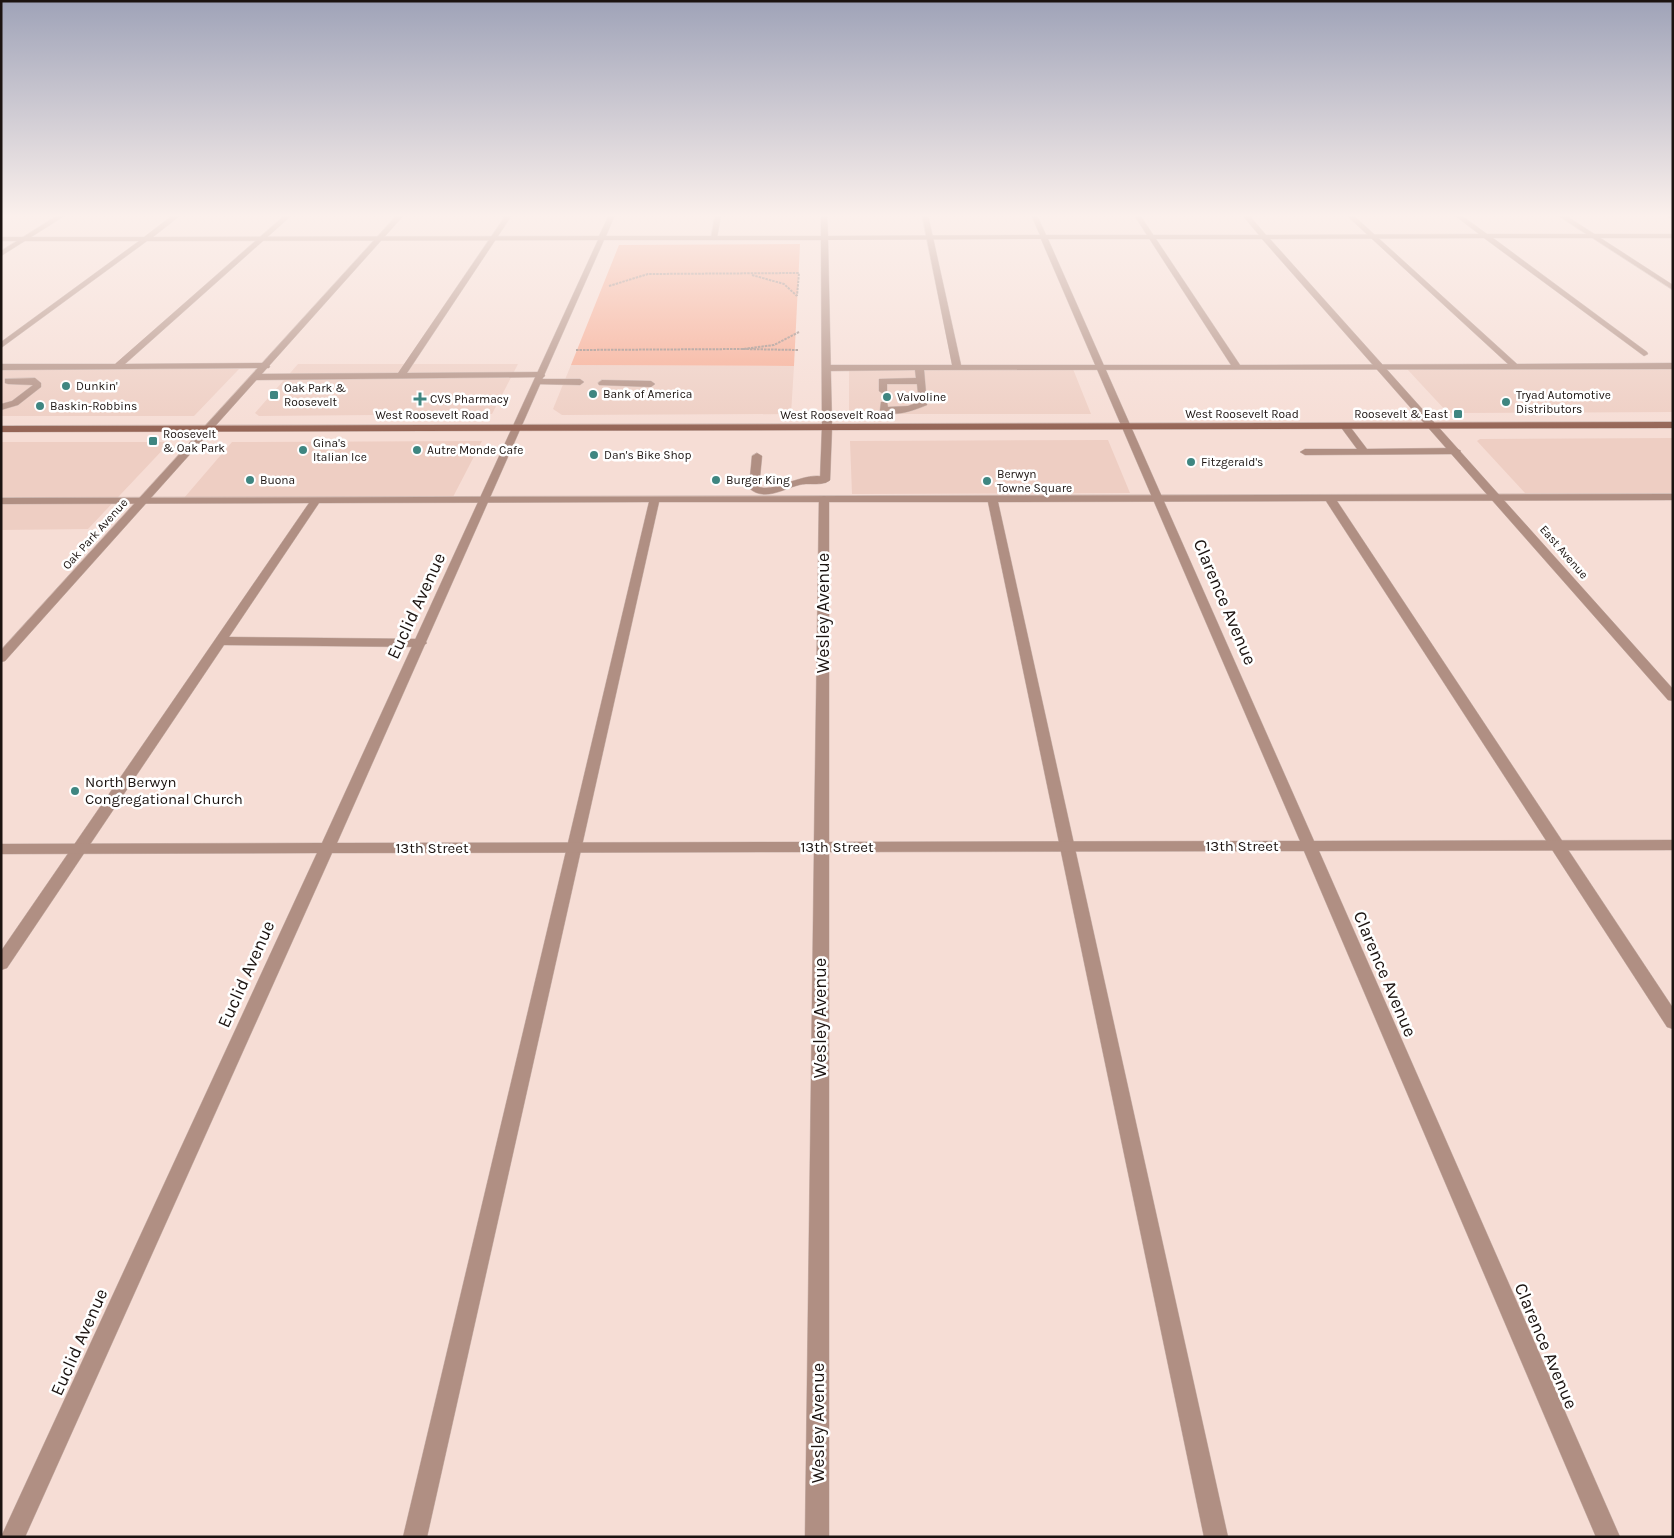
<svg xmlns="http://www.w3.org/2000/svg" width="1674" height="1538" font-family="Karla,sans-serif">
<rect width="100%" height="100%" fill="#f6ddd5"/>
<g fill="#eecec3">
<path d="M 298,364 L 518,364 L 492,414 L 259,416 L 255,413 Z"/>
<path d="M 571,365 L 794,366 L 791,414 L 562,415 L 553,409 Z"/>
<path d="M 1673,368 L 1673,412 L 1448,413 L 1407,369 Z"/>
<path d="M 1,369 L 239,369 L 194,416 L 1,416 Z"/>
<path d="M 1073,369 L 1091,414 L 849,414 L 849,370 Z"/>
<path d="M 1673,438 L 1673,493 L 1525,493 L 1477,441 L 1480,439 Z"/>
<path d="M 1108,440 L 1130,493 L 852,494 L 850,441 Z"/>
<path d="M 482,441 L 453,497 L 184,498 L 232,442 Z"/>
<path d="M 1,442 L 170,442 L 88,529 L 1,530 Z"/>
</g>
<path fill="#f6aa91" d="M 800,244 L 794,366 L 571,365 L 619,245 Z"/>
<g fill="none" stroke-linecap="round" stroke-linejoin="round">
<g stroke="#cfb9b2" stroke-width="1">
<g id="service">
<path d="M 58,215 L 66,215 L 1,256 L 1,251 Z"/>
<path d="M 285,215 L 292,215 L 125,364 L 266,363 L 270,366 L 269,368 L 1,370 L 1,364 L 115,364 Z"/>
<path d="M 506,215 L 512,215 L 407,373 L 541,372 L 545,375 L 544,377 L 256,380 L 252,377 L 256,374 L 398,373 Z"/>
<path d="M 715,215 L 721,215 L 717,238 L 714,240 L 711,238 Z"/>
<path d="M 922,215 L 928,215 L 961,365 L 1231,365 L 1134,215 L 1140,215 L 1240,365 L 1508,364 L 1346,215 L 1353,215 L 1517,364 L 1673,363 L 1673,369 L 924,370 L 927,405 C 915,410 891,419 880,410 L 881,402 L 887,402 L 888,407 L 908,406 L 919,402 L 917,384 L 887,384 L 887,391 L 883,394 L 879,391 L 879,379 L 916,378 L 915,370 L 826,371 L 822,368 L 826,365 L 952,365 Z"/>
<path d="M 1557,215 L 1565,215 L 1673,285 L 1673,290 Z"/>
<path d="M 35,378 L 41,383 L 41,387 L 18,405 L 1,410 L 1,404 L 12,401 L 33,385 L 8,384 L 5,383 L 5,379 Z"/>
<path d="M 538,379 L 580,379 L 584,382 L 580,385 L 535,384 L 534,382 Z"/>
<path d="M 602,380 L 651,381 L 655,384 L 651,387 L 599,385 L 598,383 Z"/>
<path d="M 1345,423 L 1348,424 L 1367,449 L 1456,448 L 1461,451 L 1456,454 L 1305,455 L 1300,452 L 1305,449 L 1357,449 L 1340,426 Z"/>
<path d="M 757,453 L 762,456 L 759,487 C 776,493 813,466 830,480 C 822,487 808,482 799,485 C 783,489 764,502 749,488 L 752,456 Z"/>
<path d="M 1673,494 L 1673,500 L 1337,501 L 1673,1008 L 1673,1029 L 1667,1027 L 1326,501 L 998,502 L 1228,1537 L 1204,1537 L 988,502 L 659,502 L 427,1537 L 403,1537 L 649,502 L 319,503 L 229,637 L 421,639 L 427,643 L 421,647 L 224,645 L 7,968 L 1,970 L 1,951 L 309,503 L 1,504 L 1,498 Z"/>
</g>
</g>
<g stroke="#cfb9b2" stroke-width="1">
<g id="minor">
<path d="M 173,215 L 181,215 L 153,237 L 599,236 L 609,215 L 615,215 L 606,236 L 821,236 L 821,215 L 827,215 L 828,236 L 1040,235 L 1031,215 L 1037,215 L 1046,235 L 1259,235 L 1242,215 L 1249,215 L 1266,235 L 1479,234 L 1454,215 L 1461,215 L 1487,234 L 1673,234 L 1673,238 L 1493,238 L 1647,352 L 1648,354 L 1644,356 L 1484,238 L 1270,239 L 1673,689 L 1673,701 L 1668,700 L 1262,239 L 1048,239 L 1314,841 L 1673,840 L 1673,850 L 1319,851 L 1620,1537 L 1596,1537 L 1304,851 L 829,852 L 829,1537 L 805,1537 L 814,852 L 332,853 L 25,1537 L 1,1537 L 317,853 L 1,854 L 1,844 L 322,843 L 598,240 L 147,241 L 1,348 L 1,342 L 139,241 L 1,241 L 1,237 L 144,237 ZM 1041,239 L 1300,841 L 829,842 L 829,499 L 824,496 L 819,499 L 814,842 L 337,843 L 604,240 L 821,240 L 822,427 L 820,480 L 825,483 L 830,480 L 832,427 L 828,240 Z"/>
<path d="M 1665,215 L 1673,215 L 1673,220 Z"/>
</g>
</g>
<g stroke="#cfb9b2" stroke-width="1">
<path id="tertiary" d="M 397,215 L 404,215 L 5,661 L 1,662 L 1,650 Z"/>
</g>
<g stroke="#cfb9b2" stroke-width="1">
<path id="secondary" d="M 1673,422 L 1673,428 L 1,432 L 1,426 Z"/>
</g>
<g stroke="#998781" stroke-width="2" stroke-dasharray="2.5 1" stroke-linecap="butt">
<path d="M 752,275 L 784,284 L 797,296"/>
<path d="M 609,286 L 648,274 L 799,273 L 797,296"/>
<path d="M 576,350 L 743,349"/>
<path d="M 798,350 L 743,349 L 774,345 L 799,332"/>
</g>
<use href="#service" fill="#b08f83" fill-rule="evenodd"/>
<use href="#minor" fill="#b08f83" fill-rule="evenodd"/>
<use href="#tertiary" fill="#b08f83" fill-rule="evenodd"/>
<use href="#secondary" fill="#956556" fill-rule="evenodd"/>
</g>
<linearGradient id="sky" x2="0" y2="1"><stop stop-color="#9fa3b8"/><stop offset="0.5" stop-color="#fbf0ec"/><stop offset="1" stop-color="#fbf0ec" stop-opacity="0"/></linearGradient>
<rect width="1674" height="431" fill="url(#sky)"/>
<g fill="#3f8681" stroke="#fff" stroke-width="2">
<circle cx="66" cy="386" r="5"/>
<circle cx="593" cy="394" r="5"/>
<rect x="269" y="390" width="10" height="10" rx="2.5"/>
<circle cx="887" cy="397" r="5"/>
<path d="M417.5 391.5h5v5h5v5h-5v5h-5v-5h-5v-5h5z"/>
<circle cx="1506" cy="402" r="5"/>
<circle cx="40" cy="406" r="5"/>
<rect x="1453" y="409" width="10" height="10" rx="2.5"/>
<rect x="148" y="436" width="10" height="10" rx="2.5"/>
<circle cx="303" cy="450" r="5"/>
<circle cx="417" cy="450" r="5"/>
<circle cx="594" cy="455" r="5"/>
<circle cx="1191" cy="462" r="5"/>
<circle cx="250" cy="480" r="5"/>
<circle cx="716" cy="480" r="5"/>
<circle cx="987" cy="481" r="5"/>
<circle cx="75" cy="791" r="5"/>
</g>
<g text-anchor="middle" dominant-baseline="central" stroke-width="5" stroke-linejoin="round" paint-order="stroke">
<g font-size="12" fill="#1b1310" stroke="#fff" text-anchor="start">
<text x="76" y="386">Dunkin'</text>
<text x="284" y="388">Oak Park &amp;<tspan x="284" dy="14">Roosevelt</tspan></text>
<text x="603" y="394">Bank of America</text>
<text x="1516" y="395">Tryad Automotive<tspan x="1516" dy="14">Distributors</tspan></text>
<text x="897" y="397">Valvoline</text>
<text x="430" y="399">CVS Pharmacy</text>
<text x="50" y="406">Baskin-Robbins</text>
<text x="1448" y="414" text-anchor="end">Roosevelt &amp; East</text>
<text x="163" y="434">Roosevelt<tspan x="163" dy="14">&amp; Oak Park</tspan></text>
<text x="313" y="443">Gina's<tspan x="313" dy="14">Italian Ice</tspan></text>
<text x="427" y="450">Autre Monde Cafe</text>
<text x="604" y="455">Dan's Bike Shop</text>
<text x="1201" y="462">Fitzgerald's</text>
<text x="997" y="474">Berwyn<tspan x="997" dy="14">Towne Square</tspan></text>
<text x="260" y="480">Buona</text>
<text x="726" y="480">Burger King</text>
</g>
<g font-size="12" fill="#1b1310" stroke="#fff">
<text x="1242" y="414">West Roosevelt Road</text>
<text x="432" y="415">West Roosevelt Road</text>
<text x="837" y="415">West Roosevelt Road</text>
<text transform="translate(95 534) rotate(-48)">Oak Park Avenue</text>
<text transform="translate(1564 552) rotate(49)">East Avenue</text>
</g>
<g font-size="15" fill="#1b1310" stroke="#fff" text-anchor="start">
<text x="85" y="782">North Berwyn<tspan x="85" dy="17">Congregational Church</tspan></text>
</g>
<g font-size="15" fill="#1b1310" stroke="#fff">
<text x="1242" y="846">13th Street</text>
<text x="837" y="847">13th Street</text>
<text x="432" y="848">13th Street</text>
</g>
<g font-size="18" fill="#1b1310" stroke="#fff">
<text transform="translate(1225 602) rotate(67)">Clarence Avenue</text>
<text transform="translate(416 606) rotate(-65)">Euclid Avenue</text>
<text transform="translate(823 613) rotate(-90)">Wesley Avenue</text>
<text transform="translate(246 974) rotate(-66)">Euclid Avenue</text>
<text transform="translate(1385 974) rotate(67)">Clarence Avenue</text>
<text transform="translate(820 1018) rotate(-90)">Wesley Avenue</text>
<text transform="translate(79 1342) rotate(-66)">Euclid Avenue</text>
<text transform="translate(1546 1346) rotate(67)">Clarence Avenue</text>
<text transform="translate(818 1423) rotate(-90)">Wesley Avenue</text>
</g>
</g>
<rect width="1674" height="1538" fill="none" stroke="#1b1310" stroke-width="5"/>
</svg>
